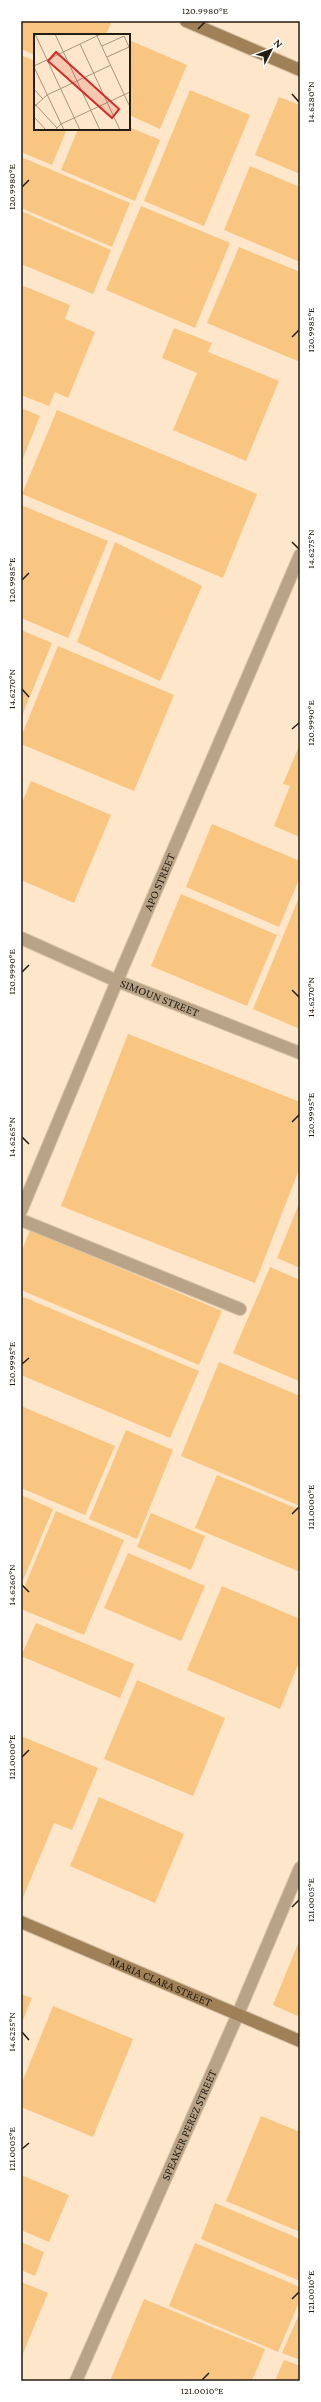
<svg xmlns="http://www.w3.org/2000/svg" width="321" height="2402" font-family="'Crimson Pro',serif">
<rect width="100%" height="100%" fill="#fde6c9"/>
<g fill="#f9c682">
<path d="M 21,21 L 107,21 L 111,23 L 106,35 L 35,35 L 35,55 L 21,49 Z"/>
<path d="M 129,40 L 187,65 L 160,129 L 129,115 Z"/>
<path d="M 21,55 L 35,61 L 35,129 L 67,129 L 52,165 L 21,152 Z"/>
<path d="M 190,90 L 250,115 L 204,226 L 144,201 Z"/>
<path d="M 279,97 L 300,105 L 300,174 L 255,155 Z"/>
<path d="M 129,127 L 160,140 L 135,201 L 61,170 L 78,129 L 129,129 Z"/>
<path d="M 21,157 L 130,203 L 112,247 L 21,208 Z"/>
<path d="M 250,166 L 300,187 L 300,262 L 224,230 Z"/>
<path d="M 141,206 L 230,243 L 195,328 L 106,290 Z"/>
<path d="M 21,211 L 111,250 L 93,294 L 21,264 Z"/>
<path d="M 239,247 L 300,272 L 300,362 L 207,323 Z"/>
<path d="M 21,285 L 70,305 L 65,319 L 95,332 L 68,398 L 55,392 L 49,406 L 21,395 Z"/>
<path d="M 174,328 L 212,343 L 208,352 L 279,381 L 246,461 L 173,430 L 197,373 L 162,358 Z"/>
<path d="M 21,408 L 40,416 L 21,463 Z"/>
<path d="M 57,410 L 257,494 L 223,578 L 22,494 Z"/>
<path d="M 21,505 L 108,541 L 68,638 L 21,618 Z"/>
<path d="M 115,542 L 202,586 L 160,681 L 77,642 Z"/>
<path d="M 21,630 L 52,643 L 21,718 Z"/>
<path d="M 58,646 L 174,695 L 134,791 L 21,744 L 21,737 Z"/>
<path d="M 300,744 L 300,837 L 274,826 L 290,786 L 283,784 Z"/>
<path d="M 31,781 L 111,815 L 74,903 L 21,880 L 21,805 Z"/>
<path d="M 212,824 L 300,861 L 300,877 L 279,927 L 186,887 Z"/>
<path d="M 181,894 L 277,935 L 247,1006 L 151,966 Z"/>
<path d="M 300,895 L 300,1029 L 253,1009 Z"/>
<path d="M 128,1034 L 300,1102 L 300,1167 L 255,1283 L 61,1206 Z"/>
<path d="M 300,1201 L 300,1268 L 277,1258 Z"/>
<path d="M 30,1230 L 222,1311 L 199,1365 L 21,1290 L 21,1253 Z"/>
<path d="M 270,1267 L 300,1280 L 299,1381 L 233,1353 Z"/>
<path d="M 21,1296 L 199,1371 L 170,1438 L 21,1375 Z"/>
<path d="M 219,1362 L 300,1396 L 300,1506 L 181,1456 Z"/>
<path d="M 21,1406 L 115,1446 L 85,1515 L 21,1488 Z"/>
<path d="M 126,1430 L 173,1450 L 137,1539 L 89,1519 Z"/>
<path d="M 217,1475 L 300,1510 L 300,1572 L 195,1528 Z"/>
<path d="M 21,1495 L 53,1509 L 21,1585 Z"/>
<path d="M 56,1511 L 124,1540 L 84,1635 L 21,1609 L 21,1595 Z"/>
<path d="M 151,1513 L 205,1536 L 191,1570 L 137,1547 Z"/>
<path d="M 128,1553 L 205,1586 L 181,1641 L 104,1608 Z"/>
<path d="M 222,1586 L 300,1619 L 300,1660 L 280,1709 L 187,1670 Z"/>
<path d="M 36,1623 L 134,1664 L 120,1698 L 21,1656 Z"/>
<path d="M 137,1680 L 225,1718 L 193,1796 L 104,1759 Z"/>
<path d="M 21,1736 L 98,1768 L 72,1830 L 54,1823 L 21,1902 Z"/>
<path d="M 99,1797 L 184,1834 L 155,1903 L 70,1866 Z"/>
<path d="M 300,1939 L 300,2017 L 273,2005 Z"/>
<path d="M 21,1994 L 32,1998 L 21,2025 Z"/>
<path d="M 53,2006 L 133,2039 L 93,2137 L 21,2107 L 21,2085 Z"/>
<path d="M 261,2116 L 300,2132 L 300,2232 L 226,2201 Z"/>
<path d="M 21,2175 L 69,2195 L 49,2242 L 21,2230 Z"/>
<path d="M 215,2203 L 300,2239 L 300,2281 L 201,2239 Z"/>
<path d="M 21,2242 L 44,2252 L 35,2276 L 21,2270 Z"/>
<path d="M 195,2243 L 300,2287 L 300,2300 L 278,2352 L 169,2306 Z"/>
<path d="M 21,2282 L 48,2293 L 21,2358 Z"/>
<path d="M 144,2299 L 265,2349 L 252,2381 L 110,2381 Z"/>
<path d="M 300,2312 L 300,2360 L 282,2353 Z"/>
<path d="M 284,2360 L 300,2366 L 300,2381 L 275,2381 Z"/>
</g>
<g fill="none" stroke-linecap="round" stroke-linejoin="round">
<g stroke="#d6c2a8" stroke-width="14">
<g id="street">
<path id="s1" d="M 21,938 L 117,981 L 300,1053"/>
<path id="s2" d="M 21,1211 L 117,981 L 300,555"/>
<path d="M 21,1220 L 240,1309"/>
<path id="s3" d="M 76,2381 L 238,2014 L 300,1868"/>
</g>
</g>
<g stroke="#d6c2a8" stroke-width="14">
<g id="secondary">
<path d="M 186,21 L 300,70"/>
<path id="s4" d="M 21,1922 L 300,2041"/>
</g>
</g>
<use href="#street" stroke="#b9a387" stroke-width="12"/>
<use href="#secondary" stroke="#a08056" stroke-width="12"/>
</g>
<path fill="none" stroke="#251d12" stroke-width="1.5" d="M 198,29 L 205,22M 292,94 L 299,102M 22,187 L 29,180M 292,337 L 299,330M 292,542 L 299,549M 22,580 L 29,573M 22,689 L 29,697M 292,729 L 299,723M 22,972 L 29,965M 292,990 L 299,997M 292,1122 L 299,1115M 22,1137 L 29,1144M 22,1364 L 29,1358M 292,1514 L 299,1507M 22,1585 L 29,1592M 22,1757 L 29,1750M 292,1907 L 299,1900M 22,2032 L 29,2040M 22,2149 L 29,2143M 292,2299 L 299,2292M 202,2380 L 209,2373"/>
<g text-anchor="middle" dominant-baseline="central" stroke-width="3.5" stroke-linejoin="round" paint-order="stroke">
<g font-size="12" fill="#251d12" stroke="#fff">
<text stroke="none"><textPath href="#s2" startOffset="357">APO STREET</textPath></text>
<text stroke="none"><textPath href="#s1" startOffset="151">SIMOUN STREET</textPath></text>
<text stroke="none"><textPath href="#s4" startOffset="152">MARIA CLARA STREET</textPath></text>
<text stroke="none"><textPath href="#s3" startOffset="280">SPEAKER PEREZ STREET</textPath></text>
</g>
</g>
<g transform="translate(34 34)">
<rect width="96" height="96" fill="#fde6c9"/>
<path fill="none" stroke="#a79680" stroke-width="1" d="M 1,0 L 46,96M 21,0 L 66,96M 62,0 L 96,73M 46,10 L 86,96M 68,12 L 90,2 L 95,13 L 73,23M 0,32 L 67,0M 0,33 L 30,96M 0,55 L 9,65M 0,69 L 23,94M 0,73 L 13,61 L 77,31M 0,83 L 12,96M 21,96 L 27,90 L 96,58"/>
<path fill="#d62828" fill-opacity="0.15" stroke="#d62828" stroke-width="2" d="M 22,18 L 85,75 L 78,84 L 14,27 Z"/>
<rect width="96" height="96" fill="none" stroke="#251d12" stroke-width="2"/>
</g>
<rect width="321" height="2402" fill="none" stroke="#ffffff" stroke-width="44"/>
<g transform="translate(271 50) rotate(48)" stroke="#ffffff" stroke-width="3" paint-order="stroke">
<path d="M0-3L7 15L0 10L-7 15Z" fill="#251d12"/>
<text y="-6" font-size="11" font-weight="bold" text-anchor="middle" fill="#251d12">N</text>
</g>
<rect x="22" y="22" width="277" height="2358" fill="none" stroke="#251d12" stroke-width="1.5"/>
<g font-size="10" text-anchor="middle" fill="#251d12">
<text x="205" y="14">120.9980°E</text>
<text transform="translate(310 102) rotate(-90)" y="4">14.6280°N</text>
<text transform="translate(11 187) rotate(-90)" y="4">120.9980°E</text>
<text transform="translate(310 330) rotate(-90)" y="4">120.9985°E</text>
<text transform="translate(310 549) rotate(-90)" y="4">14.6275°N</text>
<text transform="translate(11 580) rotate(-90)" y="4">120.9985°E</text>
<text transform="translate(11 689) rotate(-90)" y="4">14.6270°N</text>
<text transform="translate(310 723) rotate(-90)" y="4">120.9990°E</text>
<text transform="translate(11 972) rotate(-90)" y="4">120.9990°E</text>
<text transform="translate(310 997) rotate(-90)" y="4">14.6270°N</text>
<text transform="translate(310 1115) rotate(-90)" y="4">120.9995°E</text>
<text transform="translate(11 1137) rotate(-90)" y="4">14.6265°N</text>
<text transform="translate(11 1364) rotate(-90)" y="4">120.9995°E</text>
<text transform="translate(310 1507) rotate(-90)" y="4">121.0000°E</text>
<text transform="translate(11 1585) rotate(-90)" y="4">14.6260°N</text>
<text transform="translate(11 1757) rotate(-90)" y="4">121.0000°E</text>
<text transform="translate(310 1900) rotate(-90)" y="4">121.0005°E</text>
<text transform="translate(11 2032) rotate(-90)" y="4">14.6255°N</text>
<text transform="translate(11 2149) rotate(-90)" y="4">121.0005°E</text>
<text transform="translate(310 2292) rotate(-90)" y="4">121.0010°E</text>
<text x="202" y="2394">121.0010°E</text>
</g>
</svg>
